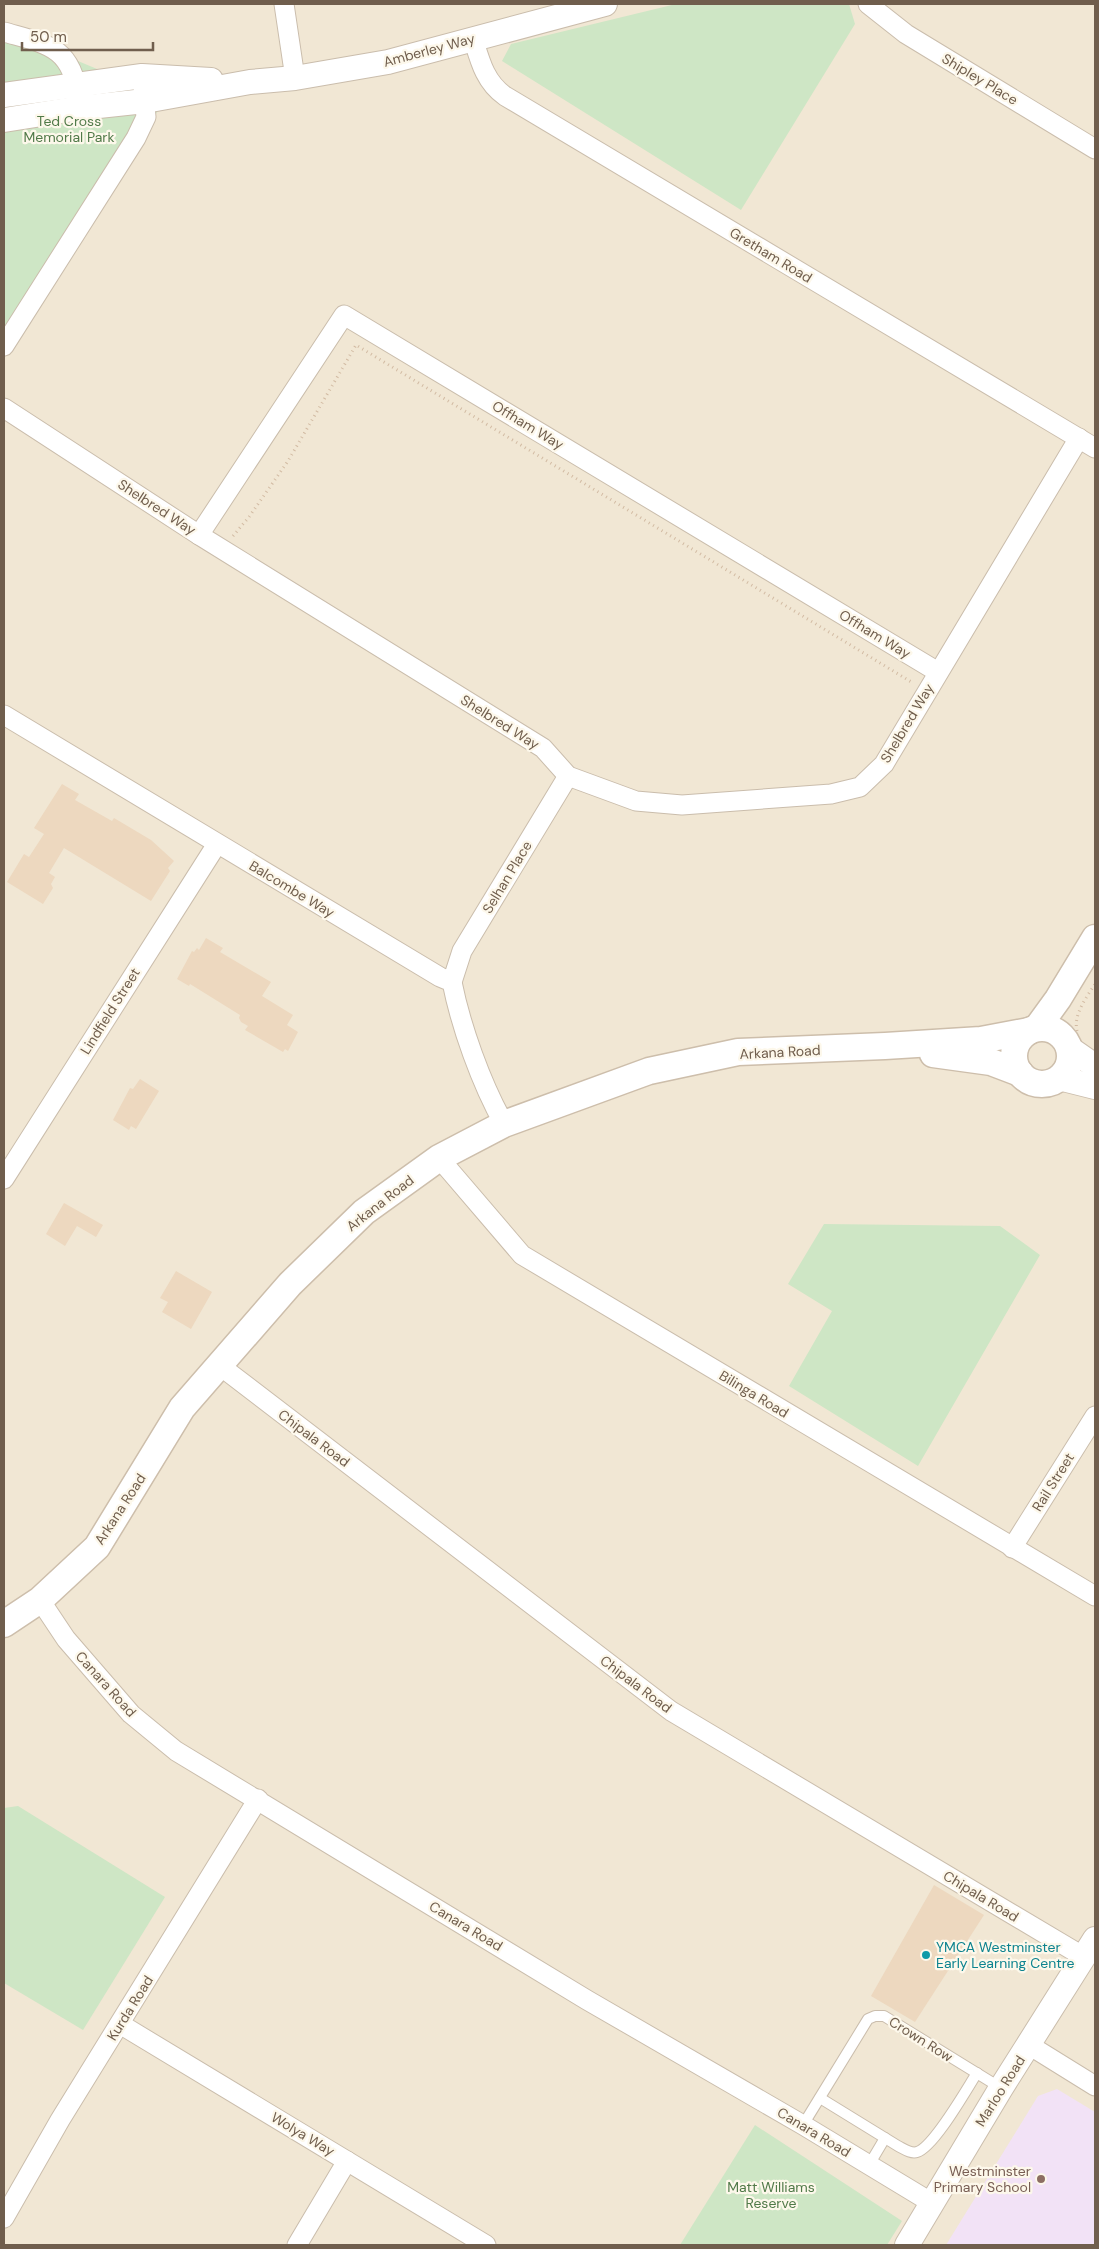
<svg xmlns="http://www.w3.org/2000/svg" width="1099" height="2249" font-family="'DM Sans',sans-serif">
<rect width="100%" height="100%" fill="#faf5e5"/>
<rect fill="#f1e7d4" x="4" y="4" width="1091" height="2241"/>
<path fill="#f2e2f6" d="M 1057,2089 L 1095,2112 L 1095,2245 L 946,2245 L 1038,2096 Z"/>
<g fill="#cee6c5">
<path d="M 676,4 L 849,4 L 855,24 L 741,210 L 502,61 L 511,44 Z"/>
<path d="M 4,39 L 59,53 L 166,98 L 4,353 Z"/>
<path d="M 824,1224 L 1000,1226 L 1040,1255 L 918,1466 L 789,1386 L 832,1311 L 788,1284 Z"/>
<path d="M 18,1806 L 165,1897 L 83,2030 L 4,1983 L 4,1808 Z"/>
<path d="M 755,2125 L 902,2221 L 887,2245 L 680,2245 Z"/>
</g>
<g fill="#edd8bf">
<path d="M 62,784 L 79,794 L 75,800 L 112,821 L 114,818 L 151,840 L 174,861 L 168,868 L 170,871 L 151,901 L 64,848 L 49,873 L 55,877 L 51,884 L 53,888 L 43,904 L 7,882 L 24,854 L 29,857 L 44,834 L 34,828 Z"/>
<path d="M 206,938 L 223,948 L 220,952 L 271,982 L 262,996 L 293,1015 L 287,1025 L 298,1032 L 288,1051 L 285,1049 L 283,1052 L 245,1030 L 248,1026 L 241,1022 L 239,1018 L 240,1015 L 190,984 L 189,986 L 177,979 L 192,951 L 194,952 L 197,948 L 199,950 Z"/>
<path d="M 140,1079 L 159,1091 L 136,1129 L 131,1126 L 129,1130 L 113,1120 L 130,1088 L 133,1089 Z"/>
<path d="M 64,1203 L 103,1225 L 96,1237 L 77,1226 L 65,1246 L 46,1234 Z"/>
<path d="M 176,1271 L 212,1292 L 191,1329 L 162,1312 L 168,1302 L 160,1298 Z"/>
<path d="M 934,1885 L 984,1915 L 915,2022 L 871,1996 Z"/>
</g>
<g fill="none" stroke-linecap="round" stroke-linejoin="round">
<g stroke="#cabdac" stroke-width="12">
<g id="service">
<path d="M 820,2098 L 898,2146 C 904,2149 911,2154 917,2152 C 934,2147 966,2090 977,2073"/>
<path d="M 803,2125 L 868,2019 L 875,2016 L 884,2016 L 1001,2088"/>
<path d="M 869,2165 L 885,2138"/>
</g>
</g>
<g stroke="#cabdac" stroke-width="21">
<g id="minor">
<path d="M 284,4 L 295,78"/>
<path d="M 868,4 L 906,34 L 1095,149"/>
<path d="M 4,32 C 46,44 72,46 78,97"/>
<path d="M 473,38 C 480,61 485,82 505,96 L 1095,448"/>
<path d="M 4,346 L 136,138 L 146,117 L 142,76"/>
<path d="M 4,408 L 199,535 L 543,748 L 568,776 L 636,801 L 682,805 L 831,794 L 860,787 L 884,764 L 1079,438"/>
<path d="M 199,535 L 344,315 L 938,672"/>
<path d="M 4,715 L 440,977 L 452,982 C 461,1027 481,1083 504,1124"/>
<path d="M 452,982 L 462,951 L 568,776"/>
<path d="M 439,1158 L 522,1255 L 1095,1596"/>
<path d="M 4,1179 L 217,844"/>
<path d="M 219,1365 L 671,1711 L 1084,1957"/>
<path d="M 1012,1548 L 1095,1416"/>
<path d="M 40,1600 L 66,1639 L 131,1714 L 176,1751 L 587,2000 L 803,2125 L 932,2203"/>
<path d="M 120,2024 L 486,2245"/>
<path d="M 1029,2045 L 1095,2086"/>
<path d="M 4,2218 L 60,2120 L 258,1799"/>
<path d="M 297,2245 L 347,2161"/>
</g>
</g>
<g stroke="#cabdac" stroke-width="26">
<g id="tertiary">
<path d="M 4,95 L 142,76 L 211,80"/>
<path d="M 4,120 L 80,108 L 145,101 L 250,82 L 295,78 L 388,62 L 605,4"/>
<path d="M 1069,1048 L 1095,1066"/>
<path d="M 1059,1078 L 1095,1087"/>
<path d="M 907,2245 L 1001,2088 L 1095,1939"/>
</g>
</g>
<g stroke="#cdbeab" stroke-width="29">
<g id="secondary">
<path d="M 1037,1028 L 1058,999 L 1095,938"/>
<circle cx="1042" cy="1056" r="28"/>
<path d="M 933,1054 L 991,1062 L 1020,1073"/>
<path d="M 4,1624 L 40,1600 L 97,1547 L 182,1408 L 290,1284 L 364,1212 L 439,1158 L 504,1124 L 649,1071 L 738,1052 L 885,1046 L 981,1040 L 1029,1031"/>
</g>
</g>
<g stroke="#d2bba3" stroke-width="3" stroke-dasharray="1 4" stroke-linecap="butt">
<path d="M 233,536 L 249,517 L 288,461 L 356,345 L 913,683"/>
<path d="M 1077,1031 C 1073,1014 1087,997 1095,984"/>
</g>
<use href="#service" stroke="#fff" stroke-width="10"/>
<use href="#minor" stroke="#fff" stroke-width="19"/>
<use href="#tertiary" stroke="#fff" stroke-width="24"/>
<use href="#secondary" stroke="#fff" stroke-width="26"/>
</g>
<circle fill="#0f9aa8" stroke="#fdf8eb" stroke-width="2" cx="926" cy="1955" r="5"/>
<circle fill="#8d6e63" stroke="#fdf8eb" stroke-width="2" cx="1041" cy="2179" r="5"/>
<g text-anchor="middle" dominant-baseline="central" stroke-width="4.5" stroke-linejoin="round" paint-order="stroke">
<g font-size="14" fill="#705e4d" stroke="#fdf8eb">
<text transform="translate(429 50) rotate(-15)">Amberley Way</text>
<text transform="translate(980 79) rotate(31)">Shipley Place</text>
<text transform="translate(771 255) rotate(31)">Gretham Road</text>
<text transform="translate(528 425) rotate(31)">Offham Way</text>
<text transform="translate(157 507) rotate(33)">Shelbred Way</text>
<text transform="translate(875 634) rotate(31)">Offham Way</text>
<text transform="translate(500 722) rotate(32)">Shelbred Way</text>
<text transform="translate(907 723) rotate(-59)">Shelbred Way</text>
<text transform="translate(507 877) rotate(-59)">Selhan Place</text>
<text transform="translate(292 889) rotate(31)">Balcombe Way</text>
<text transform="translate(110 1011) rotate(-58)">Lindfield Street</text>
<text transform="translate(780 1052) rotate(-3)">Arkana Road</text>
<text transform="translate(380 1203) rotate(-38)">Arkana Road</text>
<text transform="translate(754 1394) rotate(31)">Bilinga Road</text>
<text transform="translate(314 1438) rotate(37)">Chipala Road</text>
<text transform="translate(1053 1482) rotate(-58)">Rail Street</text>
<text transform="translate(120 1509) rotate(-57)">Arkana Road</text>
<text transform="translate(106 1684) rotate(48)">Canara Road</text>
<text transform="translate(636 1684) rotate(37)">Chipala Road</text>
<text transform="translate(981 1896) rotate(31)">Chipala Road</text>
<text transform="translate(466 1926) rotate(31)">Canara Road</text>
<text transform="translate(130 2008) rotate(-58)">Kurda Road</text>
<text transform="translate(921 2039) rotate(32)">Crown Row</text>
<text transform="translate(1000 2091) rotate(-58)">Marloo Road</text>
<text transform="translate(814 2132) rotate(31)">Canara Road</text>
<text transform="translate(303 2134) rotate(31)">Wolya Way</text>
</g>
<g font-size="14" fill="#517a49" stroke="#fdf8eb">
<text x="69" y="121">Ted Cross<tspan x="69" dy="16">Memorial Park</tspan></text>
<text x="771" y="2187">Matt Williams<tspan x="771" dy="16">Reserve</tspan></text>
</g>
<g font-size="14" fill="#0d838f" stroke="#fdf8eb" text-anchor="start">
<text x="936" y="1947">YMCA Westminster<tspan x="936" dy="16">Early Learning Centre</tspan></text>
</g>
<g font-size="14" fill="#785e54" stroke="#fdf8eb" text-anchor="end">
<text x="1031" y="2171">Westminster<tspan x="1031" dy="16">Primary School</tspan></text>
</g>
</g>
<rect width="1099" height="2249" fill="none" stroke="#705e4d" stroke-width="10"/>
<path d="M22 42v8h131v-8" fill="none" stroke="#705e4d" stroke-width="2.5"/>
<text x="30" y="42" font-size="15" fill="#705e4d" stroke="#fdf8eb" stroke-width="4" paint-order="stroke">50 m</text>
</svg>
